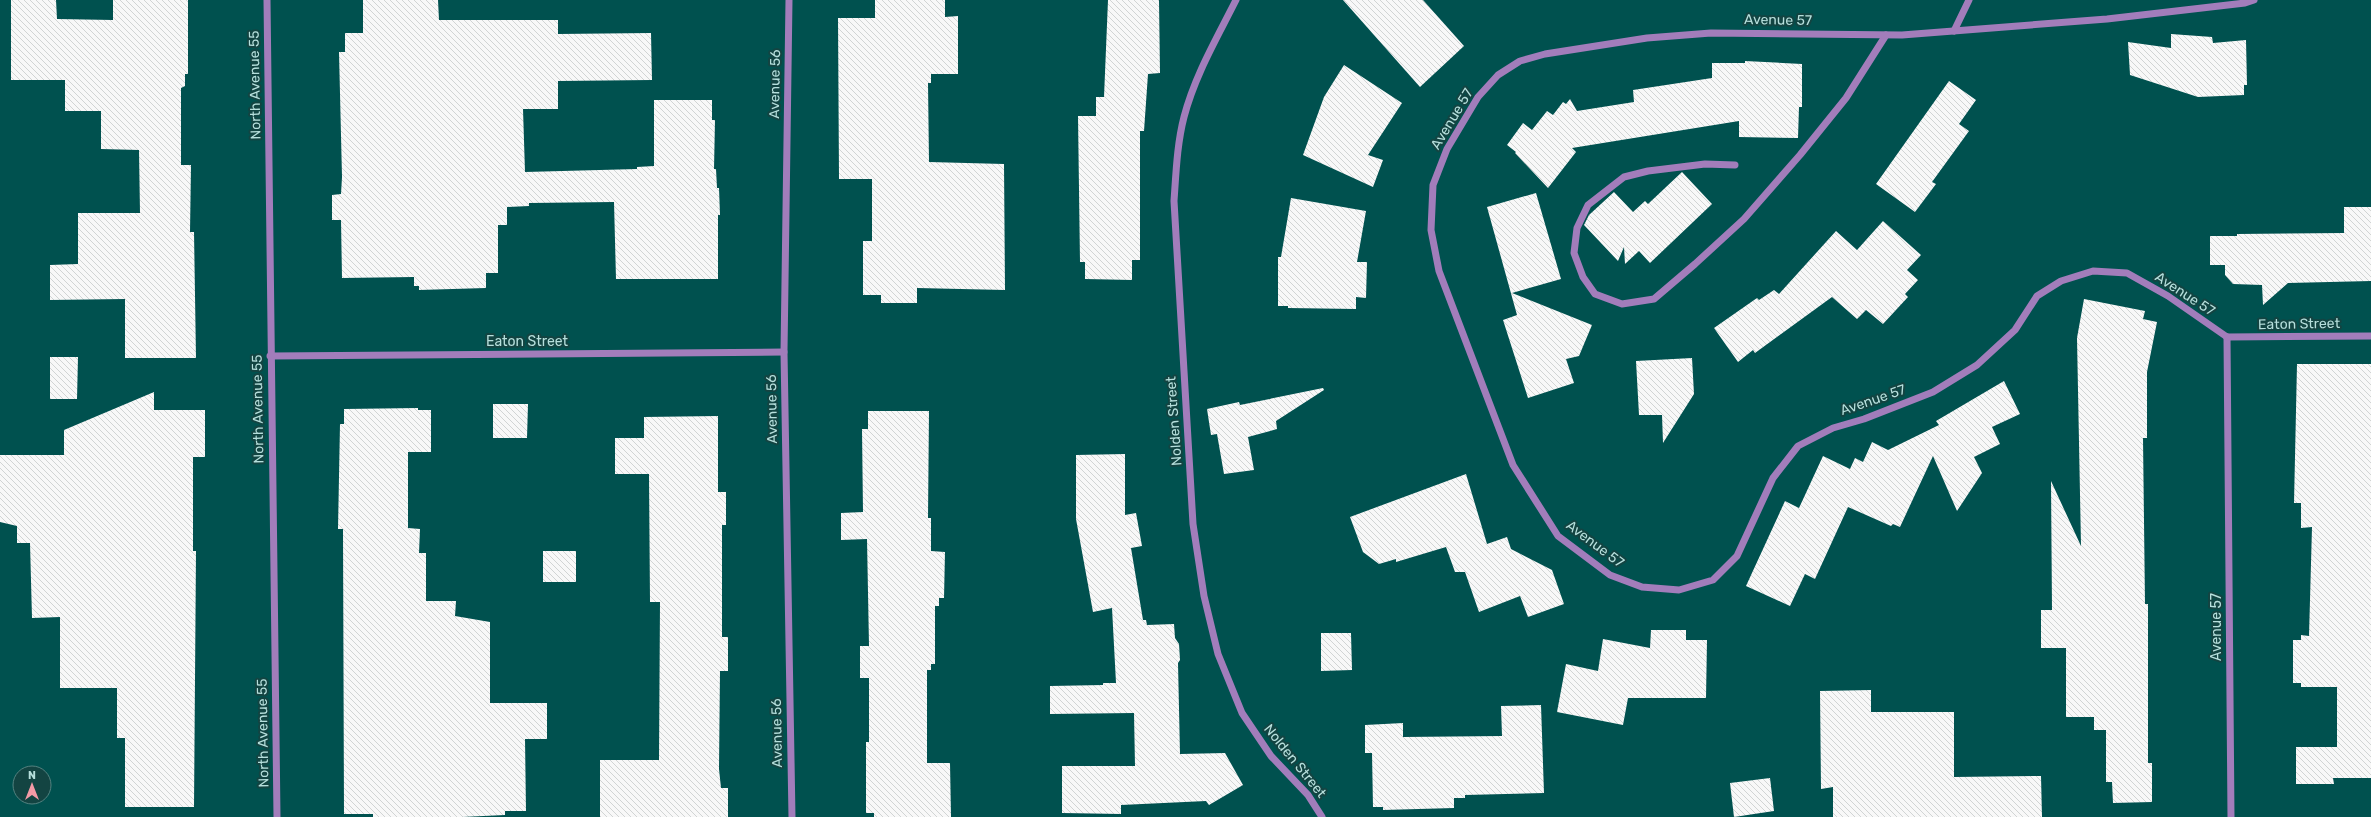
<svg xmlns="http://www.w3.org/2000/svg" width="2371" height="817" font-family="Rubik,sans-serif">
<defs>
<pattern id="building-back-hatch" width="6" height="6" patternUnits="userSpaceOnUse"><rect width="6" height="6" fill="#f8f8f8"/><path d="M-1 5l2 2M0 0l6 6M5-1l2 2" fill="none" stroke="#d1d4d4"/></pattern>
</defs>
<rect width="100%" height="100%" fill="#00514f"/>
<g fill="url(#building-back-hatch)">
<path d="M 11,0 L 56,0 L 57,19 L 113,20 L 113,0 L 188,0 L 188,74 L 185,74 L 185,86 L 181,88 L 181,165 L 191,165 L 190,232 L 194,232 L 196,358 L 125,358 L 125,299 L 50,300 L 50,265 L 78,264 L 78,213 L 140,213 L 139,150 L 101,149 L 101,111 L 65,111 L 65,80 L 11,80 Z"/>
<path d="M 363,0 L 438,0 L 439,20 L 558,20 L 558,34 L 651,33 L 652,80 L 558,81 L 558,109 L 523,109 L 525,172 L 637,169 L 637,167 L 654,166 L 654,100 L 712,100 L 712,120 L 715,120 L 714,169 L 716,169 L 717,188 L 719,188 L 720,215 L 718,215 L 718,279 L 616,279 L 614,202 L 529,203 L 529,206 L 507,207 L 507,225 L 498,225 L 498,273 L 486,273 L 486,288 L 419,290 L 419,286 L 414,286 L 414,277 L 342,278 L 341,220 L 332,220 L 332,195 L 341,194 L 342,177 L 339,52 L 345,52 L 345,33 L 363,33 Z"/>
<path d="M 875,0 L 945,0 L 945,17 L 958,16 L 958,74 L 931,74 L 931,83 L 928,83 L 929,162 L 1004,164 L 1005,290 L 917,288 L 917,303 L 881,303 L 881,295 L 863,295 L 863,241 L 872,241 L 872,179 L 839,179 L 838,18 L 875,18 Z"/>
<path d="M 1108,0 L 1159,0 L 1160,73 L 1148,74 L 1144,131 L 1140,131 L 1140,260 L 1132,260 L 1132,280 L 1085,279 L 1085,262 L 1080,262 L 1078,116 L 1096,116 L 1096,97 L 1104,97 Z"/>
<path d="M 1343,0 L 1423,0 L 1464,46 L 1420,87 Z"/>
<path d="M 2171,34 L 2212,37 L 2213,43 L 2246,40 L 2247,85 L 2244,85 L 2244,95 L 2198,97 L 2130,75 L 2128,42 L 2171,48 Z"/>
<path d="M 1745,61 L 1802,64 L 1802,107 L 1799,107 L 1798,138 L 1739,137 L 1739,121 L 1572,148 L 1576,152 L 1548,188 L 1515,153 L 1516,152 L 1507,145 L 1523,123 L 1532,130 L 1547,111 L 1553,115 L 1563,102 L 1566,104 L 1570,99 L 1577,111 L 1634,102 L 1633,90 L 1712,78 L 1712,63 L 1745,63 Z"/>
<path d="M 1344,65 L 1402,103 L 1368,155 L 1383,160 L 1373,187 L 1303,155 L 1324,97 Z"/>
<path d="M 1949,81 L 1976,100 L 1959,124 L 1969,131 L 1932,182 L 1936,184 L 1915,212 L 1876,184 Z"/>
<path d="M 1682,172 L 1712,204 L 1650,263 L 1639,251 L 1625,264 L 1624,247 L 1618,261 L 1584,225 L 1589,215 L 1614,192 L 1633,212 L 1645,201 L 1648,204 Z"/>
<path d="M 1536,193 L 1561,279 L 1512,293 L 1592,325 L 1579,356 L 1566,359 L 1574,383 L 1528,398 L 1503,320 L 1517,315 L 1487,207 Z"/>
<path d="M 1291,198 L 1366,211 L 1357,262 L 1367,262 L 1366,298 L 1356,297 L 1356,309 L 1288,308 L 1288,306 L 1278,306 L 1278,257 L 1281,257 Z"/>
<path d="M 2344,207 L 2371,207 L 2371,281 L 2288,283 L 2263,305 L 2262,285 L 2233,284 L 2225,275 L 2225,265 L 2210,265 L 2210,236 L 2237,236 L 2237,234 L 2344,233 Z"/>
<path d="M 1883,221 L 1921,255 L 1907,270 L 1918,280 L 1905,294 L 1908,297 L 1883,324 L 1866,310 L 1857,319 L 1832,297 L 1755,353 L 1753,350 L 1738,362 L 1714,328 L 1757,298 L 1759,300 L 1774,290 L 1779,294 L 1836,231 L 1857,250 Z"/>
<path d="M 2084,299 L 2145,311 L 2143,319 L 2157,322 L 2147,372 L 2147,438 L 2143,438 L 2145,604 L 2148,604 L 2148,763 L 2152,763 L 2152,802 L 2113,803 L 2112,782 L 2106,782 L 2106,730 L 2094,730 L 2094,717 L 2066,717 L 2066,648 L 2041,648 L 2041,610 L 2052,610 L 2051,481 L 2081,546 L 2077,338 Z"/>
<path d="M 50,357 L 78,357 L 77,399 L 50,399 Z"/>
<path d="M 1692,358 L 1694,394 L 1663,443 L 1662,415 L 1639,415 L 1636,361 Z"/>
<path d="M 2297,364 L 2371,364 L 2371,778 L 2333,778 L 2334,784 L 2296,784 L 2296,747 L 2337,747 L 2337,687 L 2301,687 L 2301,683 L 2293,683 L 2293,640 L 2301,640 L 2301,635 L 2309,636 L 2312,527 L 2301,528 L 2301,503 L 2294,503 Z"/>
<path d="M 2004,381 L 2020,414 L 1992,427 L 2000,444 L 1974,457 L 1982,473 L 1957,511 L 1933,456 L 1900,527 L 1893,524 L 1891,526 L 1848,507 L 1815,579 L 1805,574 L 1790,606 L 1746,586 L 1785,501 L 1799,508 L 1823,456 L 1850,469 L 1855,458 L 1863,462 L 1872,442 L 1888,450 L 1939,425 L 1936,421 Z"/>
<path d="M 1323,388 L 1324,390 L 1276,421 L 1277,429 L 1248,437 L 1254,470 L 1224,474 L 1217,434 L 1211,435 L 1207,409 L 1239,402 L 1240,405 Z"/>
<path d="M 154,392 L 154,410 L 205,410 L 205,457 L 193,457 L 193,551 L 196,551 L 194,807 L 125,807 L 125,738 L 117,738 L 117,688 L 60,688 L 60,617 L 32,618 L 30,543 L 17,543 L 17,526 L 0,522 L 0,455 L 64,455 L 64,430 Z"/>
<path d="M 493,404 L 528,404 L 527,438 L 493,438 Z"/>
<path d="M 418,408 L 418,410 L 431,410 L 431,452 L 408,452 L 408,528 L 420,529 L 419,553 L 426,553 L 426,601 L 456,601 L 455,616 L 490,622 L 490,703 L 547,703 L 547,739 L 525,739 L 526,811 L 505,811 L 505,815 L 462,817 L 373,817 L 373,814 L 344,814 L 343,529 L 338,529 L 340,424 L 344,424 L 344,409 Z"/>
<path d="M 868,411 L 929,411 L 928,518 L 931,518 L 931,551 L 945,552 L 944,598 L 939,598 L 939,606 L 935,606 L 935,664 L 931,664 L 931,670 L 927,670 L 927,763 L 950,763 L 951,817 L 874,817 L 874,813 L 866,813 L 866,742 L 869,742 L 869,678 L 860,678 L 860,646 L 869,646 L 867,539 L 841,540 L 841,513 L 863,512 L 862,429 L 868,429 Z"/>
<path d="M 718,416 L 718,492 L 726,492 L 726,525 L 722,525 L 722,637 L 728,637 L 728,671 L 720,671 L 719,769 L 721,788 L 728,788 L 728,817 L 600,817 L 600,760 L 659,760 L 660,602 L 650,602 L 649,474 L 615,474 L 615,438 L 644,438 L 644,417 Z"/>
<path d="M 1125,454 L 1125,515 L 1136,513 L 1142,546 L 1131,548 L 1143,620 L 1146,620 L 1147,625 L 1174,624 L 1175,638 L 1179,644 L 1180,660 L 1178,663 L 1180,754 L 1225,753 L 1243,785 L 1209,805 L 1206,801 L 1121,805 L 1121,814 L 1062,813 L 1062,766 L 1135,766 L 1134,713 L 1050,714 L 1050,686 L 1103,685 L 1103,683 L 1116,683 L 1112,608 L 1093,612 L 1076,519 L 1076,455 Z"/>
<path d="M 1466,474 L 1487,544 L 1507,537 L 1511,549 L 1552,570 L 1564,604 L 1528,617 L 1520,596 L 1479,612 L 1465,572 L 1455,572 L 1446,547 L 1396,562 L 1396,559 L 1379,564 L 1363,552 L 1350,517 Z"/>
<rect x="543" y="551" width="33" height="31"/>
<path d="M 1651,630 L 1686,630 L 1686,640 L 1707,640 L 1706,698 L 1628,698 L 1623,725 L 1557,712 L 1566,664 L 1598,671 L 1603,639 L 1650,648 Z"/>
<path d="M 1321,633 L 1351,633 L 1352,670 L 1321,671 Z"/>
<path d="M 1871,690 L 1871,712 L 1954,712 L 1954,777 L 2041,776 L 2042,817 L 1833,817 L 1833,787 L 1821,789 L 1820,691 Z"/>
<path d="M 1541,705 L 1544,793 L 1465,795 L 1465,798 L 1454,798 L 1454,808 L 1383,810 L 1383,807 L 1373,807 L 1372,753 L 1365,753 L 1365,725 L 1403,723 L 1403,737 L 1502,736 L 1501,706 Z"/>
<path d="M 1770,778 L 1774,811 L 1734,817 L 1730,783 Z"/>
</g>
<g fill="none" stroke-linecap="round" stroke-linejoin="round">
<g stroke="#a27dbb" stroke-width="7">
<path d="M 267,0 L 277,817"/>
<path d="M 789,0 L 784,352 L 792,817"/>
<path d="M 1236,0 C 1217,38 1195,75 1184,117 C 1177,144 1176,173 1174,201 L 1193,524 L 1204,596 L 1218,654 L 1242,713 L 1271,756 L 1308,795 L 1322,817"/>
<path d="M 1954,31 L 1969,0"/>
<path d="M 1735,165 L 1705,164 L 1648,171 L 1624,177 L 1588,205 L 1577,228 L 1574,253 L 1583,277 L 1595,294 L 1622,304 L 1654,299 L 1695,264 L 1744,219 L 1800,155 L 1846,98 L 1886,35"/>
<path d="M 2227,337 L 2168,296 L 2127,273 L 2093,271 L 2061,281 L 2037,296 L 2015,330 L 1977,365 L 1933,392 L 1864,419 L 1833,428 L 1798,446 L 1773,478 L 1737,556 L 1713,580 L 1679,590 L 1642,587 L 1610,575 L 1558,536 L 1513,465 L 1439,271 L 1431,230 L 1433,185 L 1447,149 L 1478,97 L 1498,75 L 1520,61 L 1545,54 L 1647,38 L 1711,33 L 1902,35 L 2107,19 L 2245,3 L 2254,0"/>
<path d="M 2227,337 L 2231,817"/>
<path d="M 2227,337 L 2371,336"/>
<path d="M 270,356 L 784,352"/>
</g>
</g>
<g text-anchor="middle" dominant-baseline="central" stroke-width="4" stroke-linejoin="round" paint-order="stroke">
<g font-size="14" fill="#b6dfdc" stroke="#134442">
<text transform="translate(1778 20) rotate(1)">Avenue 57</text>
<text transform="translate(775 84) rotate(-89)">Avenue 56</text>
<text transform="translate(255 85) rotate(-91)">North Avenue 55</text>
<text transform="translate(1452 119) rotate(-59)">Avenue 57</text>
<text transform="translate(2185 294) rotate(33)">Avenue 57</text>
<text transform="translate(2299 324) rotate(-1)">Eaton Street</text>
<text x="527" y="341">Eaton Street</text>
<text transform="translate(1873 400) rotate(-19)">Avenue 57</text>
<text transform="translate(258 409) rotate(-91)">North Avenue 55</text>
<text transform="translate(772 409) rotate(-91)">Avenue 56</text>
<text transform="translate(1174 421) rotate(-94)">Nolden Street</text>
<text transform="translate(1595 544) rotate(37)">Avenue 57</text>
<text transform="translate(2216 627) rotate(-90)">Avenue 57</text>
<text transform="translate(263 733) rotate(-91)">North Avenue 55</text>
<text transform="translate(777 733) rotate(-91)">Avenue 56</text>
<text transform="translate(1295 761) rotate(51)">Nolden Street</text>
</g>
</g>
<g transform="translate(32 785)"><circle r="19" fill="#134442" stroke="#548280"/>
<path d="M0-3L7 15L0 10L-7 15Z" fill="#f49aa6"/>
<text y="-6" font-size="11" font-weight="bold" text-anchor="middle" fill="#b6dfdc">N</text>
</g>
</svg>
